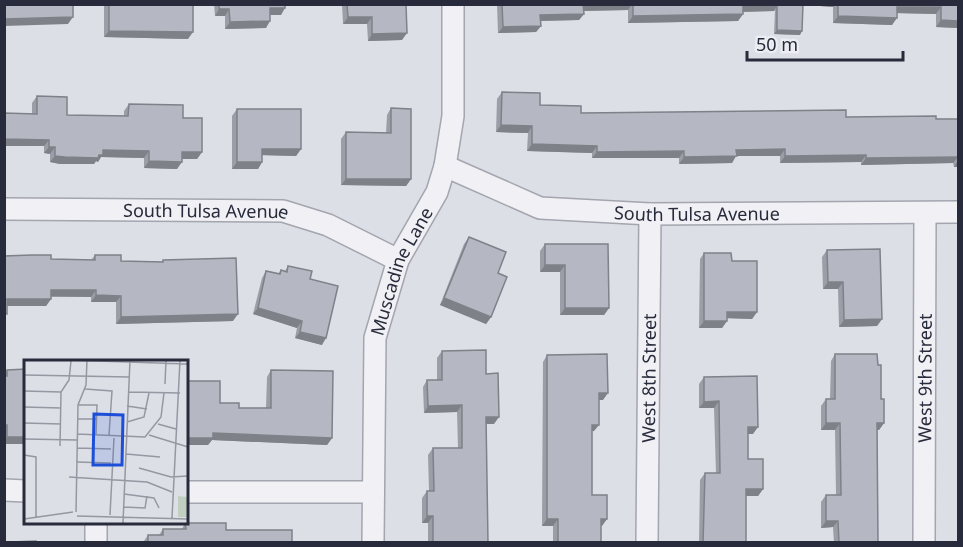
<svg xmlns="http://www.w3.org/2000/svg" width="963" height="547" font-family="'Noto Sans',sans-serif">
<rect width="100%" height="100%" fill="#dddfe6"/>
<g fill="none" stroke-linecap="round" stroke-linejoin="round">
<g stroke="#a3a5af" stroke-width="24">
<g id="minor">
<path id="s1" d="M 445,166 L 540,208 L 650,214 L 958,212"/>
<path id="s2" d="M 4,209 L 283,211 L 328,225 L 398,260"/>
<path d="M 4,490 L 26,491"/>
<path d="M 186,492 L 373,492"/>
<path d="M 96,522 L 96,542"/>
<path id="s3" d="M 373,542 L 375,338 L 398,260 L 437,192 L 445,166 L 453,116 L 453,4"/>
<path id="s4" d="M 647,542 L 650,214"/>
<path id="s5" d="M 924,542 L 925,213"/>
</g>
</g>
<use href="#minor" stroke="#f0f0f5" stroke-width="21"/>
</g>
<g fill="#9c9ea7">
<path d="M 104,4 L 193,4 L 188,39 L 104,37 Z"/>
<path d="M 214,4 L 285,4 L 281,15 L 270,15 L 266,28 L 225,29 L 225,16 L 215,16 Z"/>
<path d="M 342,4 L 406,4 L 402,40 L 368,41 L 367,24 L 343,24 Z"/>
<path d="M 497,4 L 803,4 L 800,35 L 774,34 L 775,10 L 774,11 L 743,12 L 743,14 L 738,21 L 628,23 L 628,10 L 584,11 L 584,14 L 579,20 L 541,21 L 541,26 L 536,32 L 498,33 Z"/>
<path d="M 820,4 L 958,4 L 958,28 L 936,27 L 936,14 L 897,13 L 892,25 L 833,23 L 833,7 L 820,6 Z"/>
<path d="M 502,92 L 540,105 L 581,113 L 958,119 L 958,167 L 954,167 L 953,163 L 861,165 L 861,162 L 780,163 L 780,156 L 736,156 L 732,163 L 679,164 L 679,158 L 592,158 L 592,153 L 527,151 L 528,133 L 496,132 L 497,99 Z"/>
<path d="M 37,96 L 67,115 L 124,116 L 124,111 L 129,104 L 183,118 L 202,152 L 197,159 L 182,159 L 177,169 L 144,168 L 144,158 L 101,157 L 98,162 L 96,161 L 94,164 L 60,164 L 50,162 L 50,154 L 44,153 L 44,146 L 4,146 L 4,113 L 32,114 L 32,103 Z"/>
<path d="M 391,108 L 411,179 L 406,186 L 341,185 L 341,139 L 346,132 L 386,133 L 387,115 Z"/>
<path d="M 237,109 L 301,149 L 296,156 L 262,155 L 262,162 L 258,169 L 232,169 L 232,116 Z"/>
<path d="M 469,237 L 498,273 L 491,317 L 486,324 L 440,305 L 464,244 Z"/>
<path d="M 545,244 L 609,308 L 604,315 L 560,315 L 560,272 L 540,272 L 540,251 Z"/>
<path d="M 827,250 L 882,319 L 877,326 L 839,327 L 838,289 L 823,289 L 822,257 Z"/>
<path d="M 704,253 L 732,261 L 757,312 L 752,319 L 727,318 L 727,321 L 722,328 L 699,328 L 700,259 Z"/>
<path d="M 95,255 L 121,261 L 162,262 L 163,260 L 233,321 L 116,324 L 116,302 L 91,302 L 91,297 L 51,297 L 51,299 L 46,306 L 7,306 L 4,256 L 51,259 L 91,260 Z"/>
<path d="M 288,266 L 310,279 L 322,345 L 295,338 L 297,328 L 253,314 L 262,278 L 266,271 L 278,274 L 281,270 L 285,271 Z"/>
<path d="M 442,351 L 486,374 L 494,424 L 486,424 L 488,542 L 493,543 L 428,543 L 428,523 L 422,523 L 422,498 L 427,491 L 429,491 L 428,455 L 433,448 L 458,448 L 457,412 L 424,413 L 423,387 L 427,380 L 437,380 L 437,358 Z"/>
<path d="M 835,354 L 878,365 L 884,423 L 879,430 L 877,430 L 878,543 L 834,543 L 833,527 L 821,528 L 821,502 L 826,495 L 836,495 L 835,430 L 821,430 L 821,406 L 826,399 L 830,399 L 831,361 Z"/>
<path d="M 547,355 L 603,400 L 599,400 L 594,431 L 592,431 L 592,495 L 607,519 L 601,526 L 601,543 L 553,543 L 553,526 L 542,526 L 543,362 Z"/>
<path d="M 7,370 L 26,444 L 4,444 L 4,372 Z"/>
<path d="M 271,370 L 332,438 L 327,445 L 212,440 L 208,445 L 220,403 L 239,408 L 266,408 L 267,377 Z"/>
<path d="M 704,377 L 753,434 L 748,434 L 748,459 L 763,489 L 758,496 L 746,496 L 746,543 L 699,543 L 700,480 L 705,473 L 716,473 L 714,408 L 699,408 L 699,384 Z"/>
<path d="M 185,523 L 226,530 L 292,543 L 144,543 L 144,541 L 148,535 L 159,535 L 163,529 L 182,529 Z"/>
</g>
<g fill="#7f8188">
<path d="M 583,4 L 632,4 L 628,10 L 579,11 Z"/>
<path d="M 778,4 L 774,11 L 738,12 L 743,5 Z"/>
<path d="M 821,4 L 835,4 L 833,7 L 820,6 Z"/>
<path d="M 897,7 L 941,7 L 936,14 L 893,13 Z"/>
<path d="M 270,8 L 285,8 L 281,15 L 265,15 Z"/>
<path d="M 219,9 L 229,9 L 225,16 L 215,16 Z"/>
<path d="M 584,14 L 579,20 L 536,21 L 540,15 Z"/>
<path d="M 743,14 L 738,21 L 628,23 L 633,16 Z"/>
<path d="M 838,16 L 897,18 L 892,25 L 833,23 Z"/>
<path d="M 73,17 L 68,24 L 4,26 L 4,19 Z"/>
<path d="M 348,17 L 372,17 L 367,24 L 343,24 Z"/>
<path d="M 941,20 L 958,21 L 958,28 L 936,27 Z"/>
<path d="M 270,21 L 266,28 L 225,29 L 230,22 Z"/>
<path d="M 541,26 L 536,32 L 498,33 L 503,27 Z"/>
<path d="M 777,30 L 802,31 L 800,35 L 774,34 Z"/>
<path d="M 109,31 L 193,32 L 188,39 L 104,37 Z"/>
<path d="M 407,33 L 402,40 L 368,41 L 372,34 Z"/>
<path d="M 501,125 L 532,126 L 528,133 L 496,132 Z"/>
<path d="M 4,139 L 49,140 L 44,146 L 4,146 Z"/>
<path d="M 532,144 L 597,146 L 592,153 L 527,151 Z"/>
<path d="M 49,147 L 55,147 L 50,154 L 44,153 Z"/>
<path d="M 262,149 L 301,149 L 296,156 L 257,155 Z"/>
<path d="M 785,149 L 780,156 L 736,156 L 732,163 L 679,164 L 684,157 L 736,150 Z"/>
<path d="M 103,150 L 149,151 L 144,158 L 101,157 L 98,162 L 96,161 L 94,164 L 60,164 L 50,162 L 55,156 Z"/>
<path d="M 684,151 L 679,158 L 592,158 L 597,152 Z"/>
<path d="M 182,152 L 202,152 L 197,159 L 177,159 Z"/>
<path d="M 866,155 L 861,162 L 780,163 L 785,156 Z"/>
<path d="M 958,157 L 953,163 L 861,165 L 866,158 Z"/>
<path d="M 958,160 L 958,167 L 954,167 Z"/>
<path d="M 149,161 L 182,162 L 177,169 L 144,168 Z"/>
<path d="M 237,162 L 262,162 L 258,169 L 232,169 Z"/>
<path d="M 346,179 L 411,179 L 406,186 L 341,185 Z"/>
<path d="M 545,265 L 565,265 L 560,272 L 540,272 Z"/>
<path d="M 828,282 L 843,282 L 838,289 L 823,289 Z"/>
<path d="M 51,290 L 96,290 L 91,297 L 46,296 Z"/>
<path d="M 96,295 L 121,296 L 116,302 L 91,302 Z"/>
<path d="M 444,298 L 491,317 L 486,324 L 440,305 Z"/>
<path d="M 7,299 L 51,299 L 46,306 L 4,306 Z"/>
<path d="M 258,308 L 302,321 L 297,328 L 253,314 Z"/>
<path d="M 565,308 L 609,308 L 604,315 L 560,315 Z"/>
<path d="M 727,312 L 757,312 L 752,319 L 722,318 Z"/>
<path d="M 238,314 L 233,321 L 116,324 L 121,317 Z"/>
<path d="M 882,319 L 877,326 L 839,327 L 844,320 Z"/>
<path d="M 704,321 L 727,321 L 722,328 L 699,328 Z"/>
<path d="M 300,332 L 326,338 L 322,345 L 295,338 Z"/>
<path d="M 599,393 L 608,393 L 603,400 L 594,400 Z"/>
<path d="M 719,401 L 714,408 L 699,408 L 704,402 Z"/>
<path d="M 462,405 L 457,412 L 424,413 L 428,406 Z"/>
<path d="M 486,417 L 499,417 L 494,424 L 481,424 Z"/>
<path d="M 826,423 L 840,423 L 835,430 L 821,430 Z"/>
<path d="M 877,423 L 884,423 L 879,430 L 873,430 Z"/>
<path d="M 592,425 L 599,425 L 594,431 L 587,432 Z"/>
<path d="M 748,427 L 758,427 L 753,434 L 743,434 Z"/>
<path d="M 213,433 L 332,438 L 327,445 L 212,440 L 208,445 L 186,445 L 186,438 Z"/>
<path d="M 7,437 L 26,437 L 26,444 L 4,444 L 4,441 Z"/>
<path d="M 746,489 L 763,489 L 758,496 L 741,496 Z"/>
<path d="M 427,516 L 433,516 L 428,523 L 422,523 Z"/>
<path d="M 547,519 L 558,519 L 553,526 L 542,526 Z"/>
<path d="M 601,519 L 607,519 L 602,526 L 596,526 Z"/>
<path d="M 826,521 L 838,521 L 833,527 L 821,528 Z"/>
</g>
<g fill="#b5b8c2" stroke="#7f8188" stroke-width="1.5">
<path d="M 4,4 L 73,4 L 73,17 L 4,19 Z"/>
<path d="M 109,4 L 193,4 L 193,32 L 109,31 Z"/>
<path d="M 219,4 L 285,4 L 285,8 L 270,8 L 270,21 L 230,22 L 229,9 L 219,9 Z"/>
<path d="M 347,4 L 406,4 L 407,33 L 372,34 L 372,17 L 348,17 Z"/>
<path d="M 502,4 L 583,4 L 584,14 L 540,15 L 541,26 L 503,27 Z"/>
<path d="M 633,4 L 758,4 L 743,5 L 743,14 L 633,16 Z"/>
<path d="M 778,4 L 803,4 L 802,31 L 777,30 L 777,6 Z"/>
<path d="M 838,4 L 958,4 L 958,21 L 941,20 L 941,7 L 897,7 L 897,18 L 838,16 Z"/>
<path d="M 502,92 L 540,93 L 540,105 L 581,106 L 581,113 L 846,110 L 846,117 L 936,116 L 936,119 L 958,119 L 958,160 L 958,157 L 866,158 L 866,155 L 785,156 L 785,149 L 736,150 L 737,156 L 684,157 L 684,151 L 597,152 L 597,146 L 532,144 L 532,126 L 501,125 Z"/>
<path d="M 37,96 L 67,97 L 67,115 L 128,116 L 129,104 L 183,105 L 183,118 L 202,118 L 202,152 L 182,152 L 182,162 L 149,161 L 149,151 L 103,150 L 103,155 L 99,155 L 98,158 L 65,157 L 55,156 L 55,147 L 49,147 L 49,140 L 4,139 L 4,113 L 37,114 Z"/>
<path d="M 391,108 L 411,109 L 411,179 L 346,179 L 346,132 L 391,133 Z"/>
<path d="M 237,109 L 301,109 L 301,149 L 262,149 L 262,162 L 237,162 Z"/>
<path d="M 469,237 L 506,252 L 498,273 L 507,277 L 491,317 L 444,298 Z"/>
<path d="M 545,244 L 608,244 L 609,308 L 565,308 L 565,265 L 545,265 Z"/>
<path d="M 880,249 L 882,319 L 844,320 L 843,282 L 828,282 L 827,250 Z"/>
<path d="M 704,253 L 731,253 L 732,261 L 757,261 L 757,312 L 727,312 L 727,321 L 704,321 Z"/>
<path d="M 32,255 L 51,255 L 51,259 L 95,260 L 95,255 L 121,255 L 121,261 L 163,262 L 163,260 L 236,258 L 238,314 L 121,317 L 121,296 L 96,295 L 96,290 L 51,290 L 51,299 L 7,299 L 7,314 L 4,314 L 4,256 Z"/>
<path d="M 288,266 L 312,271 L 310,279 L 338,286 L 326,338 L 300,332 L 302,321 L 258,308 L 266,271 L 280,274 L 281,270 L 287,272 Z"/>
<path d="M 486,350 L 486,374 L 498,373 L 499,417 L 486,417 L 488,542 L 493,542 L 493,543 L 433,543 L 433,516 L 427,516 L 427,491 L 434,491 L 433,448 L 462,448 L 462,405 L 428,406 L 427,380 L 442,380 L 442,351 Z"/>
<path d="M 607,354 L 608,393 L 599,393 L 599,425 L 592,425 L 592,495 L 607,495 L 607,519 L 601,519 L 601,543 L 558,543 L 558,519 L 547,519 L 547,355 Z"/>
<path d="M 835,354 L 877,354 L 878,365 L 881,365 L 881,399 L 884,399 L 884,423 L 877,423 L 878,543 L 839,543 L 838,521 L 826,521 L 826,495 L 841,495 L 840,423 L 826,423 L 826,399 L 835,399 Z"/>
<path d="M 26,369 L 26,437 L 7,437 L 7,425 L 4,425 L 4,376 L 7,376 L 7,370 Z"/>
<path d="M 271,370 L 333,371 L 332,438 L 213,433 L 213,438 L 186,438 L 186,381 L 220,381 L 220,403 L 239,403 L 239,408 L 271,408 Z"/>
<path d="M 757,376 L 758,427 L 748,427 L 748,459 L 763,459 L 763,489 L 746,489 L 746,543 L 703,543 L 705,473 L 720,473 L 719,401 L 704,402 L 704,377 Z"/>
<path d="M 185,523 L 226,523 L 226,530 L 292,530 L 292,543 L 148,543 L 148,535 L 163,535 L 163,529 L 186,529 Z"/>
<path d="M 36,541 L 36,543 L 10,543 L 10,542 Z"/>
</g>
<g text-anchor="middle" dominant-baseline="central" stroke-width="6" stroke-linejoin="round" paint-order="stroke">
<g font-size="18" fill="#282b3b" stroke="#eceef4">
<text stroke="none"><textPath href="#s2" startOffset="202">South Tulsa Avenue</textPath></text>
<text stroke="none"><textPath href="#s1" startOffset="261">South Tulsa Avenue</textPath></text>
<text stroke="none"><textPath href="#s3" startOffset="276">Muscadine Lane</textPath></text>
<text stroke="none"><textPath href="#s4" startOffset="164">West 8th Street</textPath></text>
<text stroke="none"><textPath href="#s5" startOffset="164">West 9th Street</textPath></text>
</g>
</g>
<g transform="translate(24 360)">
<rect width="164" height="164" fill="#dddfe6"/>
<path d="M 154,136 L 163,137 L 163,157 L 154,157 Z" fill="#c0cfbf"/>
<path fill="none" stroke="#9597a2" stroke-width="1.5" d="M 43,0 L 164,4M 0,15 L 105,17M 141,24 L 142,0M 61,29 L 88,31 L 85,75M 0,31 L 37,32M 105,32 L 156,33M 54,45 L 73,45 L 72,74M 103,46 L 123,49M 0,47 L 37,48M 53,59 L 73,59M 103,62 L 120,57 L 125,33M 0,63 L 37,64M 134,64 L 152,69M 53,74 L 121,77 L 137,57 L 140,33M 125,75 L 164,87M 0,79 L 53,80M 36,86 L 37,32 L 45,20 L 47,1M 53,88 L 87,89M 102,94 L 136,97M 0,95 L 12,97 L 12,157M 52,102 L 87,103M 115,108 L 147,117 L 164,116M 45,117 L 123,122 L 148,132M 100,134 L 130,138 L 135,148M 100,147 L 121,148 L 123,136M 52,152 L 54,45 L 62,25 L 63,0M 86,155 L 90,78M 53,156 L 164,159M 148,158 L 156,0M 0,159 L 49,152M 99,163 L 106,0"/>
<path fill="#1d4ed8" fill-opacity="0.15" stroke="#1d4ed8" stroke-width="3" d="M 70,54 L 99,55 L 98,105 L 69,105 Z"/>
<rect width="164" height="164" fill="none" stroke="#282b3b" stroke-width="3"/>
</g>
<rect width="963" height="547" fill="none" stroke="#282b3b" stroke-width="12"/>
<path d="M747 51v9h156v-9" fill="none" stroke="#282b3b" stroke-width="3"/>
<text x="756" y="51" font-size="18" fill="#282b3b" stroke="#eceef4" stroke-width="4.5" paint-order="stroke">50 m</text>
</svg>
